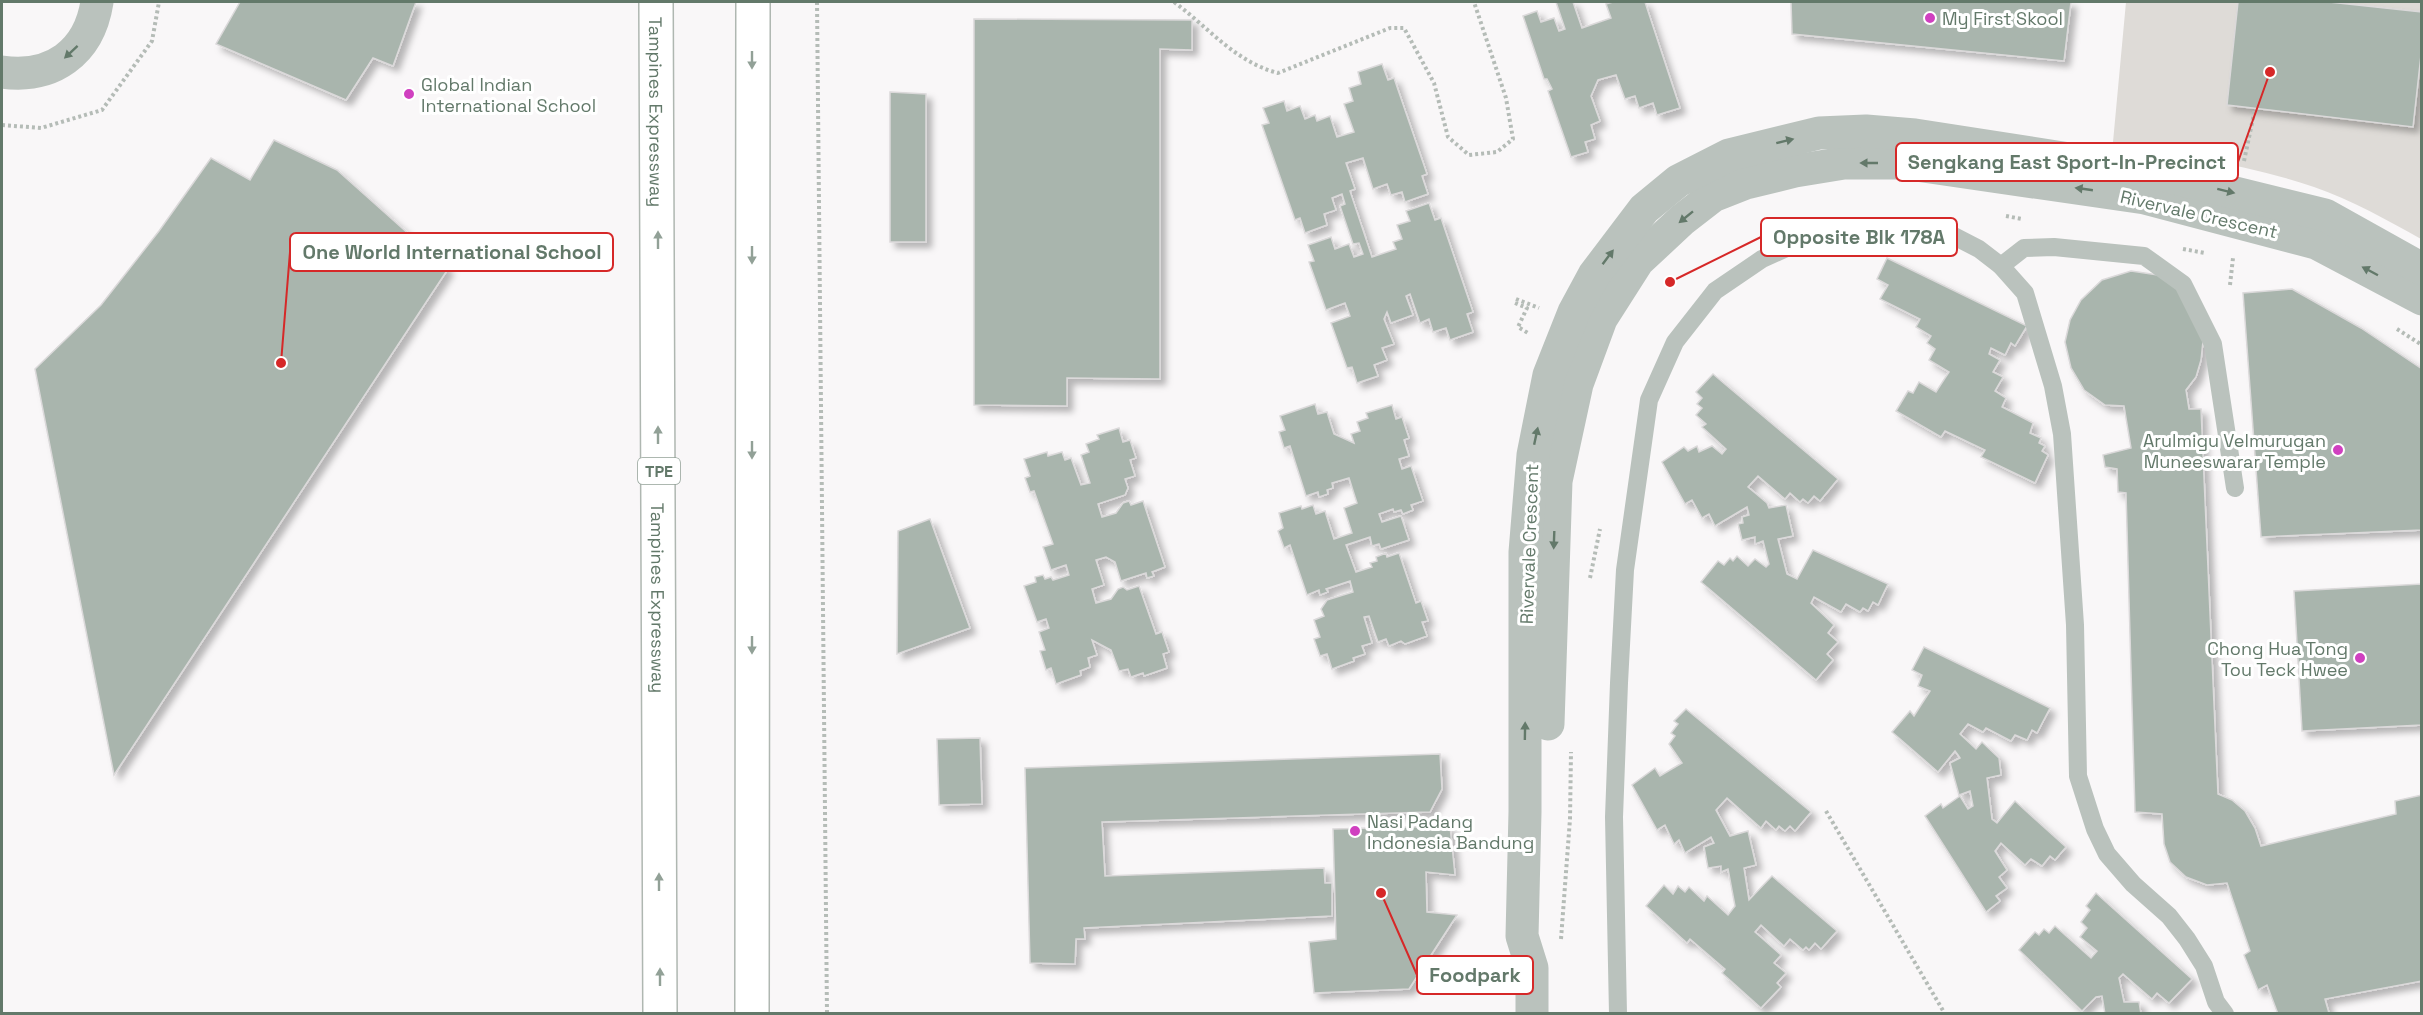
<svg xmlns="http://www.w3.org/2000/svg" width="2423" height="1015" font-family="'Space Grotesk',sans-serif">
<defs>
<filter id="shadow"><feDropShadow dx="5.5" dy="5.5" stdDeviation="3" flood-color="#0004"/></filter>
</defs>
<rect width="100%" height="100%" fill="#f9f7f8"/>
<path fill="#dedbd7" d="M 2126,2 L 2421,2 L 2421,239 C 2387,220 2352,200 2314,187 C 2249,165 2180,155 2113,142 Z"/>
<g fill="#a9b5ad" stroke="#dbd9da" stroke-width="1.5" filter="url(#shadow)">
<path d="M 240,2 L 416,2 L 393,66 L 373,58 L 346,100 L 216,44 Z"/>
<path d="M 1556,2 L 1573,2 L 1582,28 L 1611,18 L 1606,4 L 1613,2 L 1645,2 L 1680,108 L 1657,115 L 1653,103 L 1639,108 L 1635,96 L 1625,99 L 1616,75 L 1598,80 L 1591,96 L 1600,121 L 1591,125 L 1595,139 L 1585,142 L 1588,152 L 1571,157 L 1548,91 L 1552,89 L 1547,79 L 1544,79 L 1523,16 L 1537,11 L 1541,22 L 1554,18 L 1559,31 L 1565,29 Z"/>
<path d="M 1791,2 L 2071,2 L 2064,61 L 1792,34 Z"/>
<path d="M 2238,2 L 2329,2 L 2422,12 L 2422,46 L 2413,127 L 2227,105 Z"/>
<path d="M 974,19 L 1192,20 L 1192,50 L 1160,49 L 1160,379 L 1067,378 L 1067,406 L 974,405 Z"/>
<path d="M 1382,64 L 1388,80 L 1394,78 L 1427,174 L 1422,176 L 1428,194 L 1405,202 L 1402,192 L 1391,195 L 1387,184 L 1373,189 L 1363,158 L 1346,163 L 1355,189 L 1350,191 L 1372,257 L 1396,249 L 1393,242 L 1402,239 L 1397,225 L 1410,221 L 1406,211 L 1429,203 L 1435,220 L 1441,218 L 1473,312 L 1467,314 L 1473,332 L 1450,340 L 1446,328 L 1433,332 L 1429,319 L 1420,323 L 1410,294 L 1406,296 L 1413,315 L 1391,323 L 1387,312 L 1384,319 L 1394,344 L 1382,348 L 1387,360 L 1374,365 L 1378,376 L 1357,383 L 1352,367 L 1347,368 L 1331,323 L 1350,316 L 1345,303 L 1326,310 L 1309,262 L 1314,261 L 1308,245 L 1331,237 L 1335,249 L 1349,244 L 1354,257 L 1363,254 L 1359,243 L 1353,244 L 1340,206 L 1345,204 L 1342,194 L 1332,198 L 1336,210 L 1324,214 L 1327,225 L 1305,233 L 1300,218 L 1295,220 L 1262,125 L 1269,123 L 1263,108 L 1284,101 L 1287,111 L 1300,106 L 1305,119 L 1315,115 L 1317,121 L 1330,116 L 1337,137 L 1354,132 L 1344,104 L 1353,101 L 1349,88 L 1361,84 L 1358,72 Z"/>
<path d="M 890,92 L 926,94 L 926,242 L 890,242 Z"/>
<path d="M 274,140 L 337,170 L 448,269 L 114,775 L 35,369 L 101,305 L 159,231 L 211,158 L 250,180 Z"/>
<path d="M 1887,258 L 2027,326 L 2015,346 L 2011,343 L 2005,355 L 1991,348 L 1989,354 L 2000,360 L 1993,372 L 2003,377 L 1995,391 L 2006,398 L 2002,407 L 2033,423 L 2030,433 L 2041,438 L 2039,443 L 2045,446 L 2042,451 L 2048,455 L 2035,483 L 1981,457 L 1985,450 L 1945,431 L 1941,437 L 1896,411 L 1908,391 L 1913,393 L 1919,382 L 1936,392 L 1949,372 L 1929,360 L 1935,349 L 1927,343 L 1931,336 L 1916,327 L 1920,319 L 1880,299 L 1888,285 L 1877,279 Z"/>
<path d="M 2131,271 L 2158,275 L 2179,289 L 2203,341 L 2201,360 L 2196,377 L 2186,390 L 2189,409 L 2201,409 L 2218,794 L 2232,800 L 2245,811 L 2255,828 L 2261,846 L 2396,814 L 2395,801 L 2422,795 L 2422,981 L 2325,999 L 2329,1013 L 2278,1014 L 2267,985 L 2258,990 L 2244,955 L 2250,951 L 2227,883 L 2207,885 L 2186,877 L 2170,862 L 2164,844 L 2162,814 L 2135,812 L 2126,493 L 2118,492 L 2117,469 L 2105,467 L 2103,455 L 2131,448 L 2124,406 L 2105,405 L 2084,390 L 2071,368 L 2065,342 L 2070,320 L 2081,300 L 2102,280 Z"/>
<path d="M 2292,289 L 2361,328 L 2422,369 L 2422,530 L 2261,537 L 2243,293 Z"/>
<path d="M 1713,374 L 1838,479 L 1820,501 L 1814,496 L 1808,503 L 1803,499 L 1800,502 L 1790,493 L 1785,499 L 1758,476 L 1748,487 L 1767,503 L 1769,508 L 1786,505 L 1793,536 L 1778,539 L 1787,574 L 1797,579 L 1813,550 L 1888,584 L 1878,605 L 1873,602 L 1868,611 L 1863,608 L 1860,612 L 1846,604 L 1841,612 L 1814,597 L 1811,603 L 1834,625 L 1828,633 L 1838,642 L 1827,654 L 1833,660 L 1816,680 L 1701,582 L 1718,561 L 1724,565 L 1730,558 L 1733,561 L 1737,556 L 1748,566 L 1755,559 L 1766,567 L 1769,564 L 1763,541 L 1755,544 L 1755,537 L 1742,540 L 1738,524 L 1743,523 L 1742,517 L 1749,515 L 1747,507 L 1715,526 L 1709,514 L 1702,518 L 1692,500 L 1685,504 L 1662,462 L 1684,447 L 1688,451 L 1697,446 L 1699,452 L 1712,446 L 1722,454 L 1726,449 L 1702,427 L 1706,424 L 1696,415 L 1702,408 L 1697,404 L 1702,398 L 1696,392 Z"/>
<path d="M 1315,404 L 1318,414 L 1327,412 L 1334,434 L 1354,443 L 1351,434 L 1360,431 L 1357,422 L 1368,418 L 1366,413 L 1392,405 L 1396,419 L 1402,417 L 1409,438 L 1404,440 L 1409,456 L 1399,459 L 1402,469 L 1411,466 L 1423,501 L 1411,505 L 1413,510 L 1403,514 L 1401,510 L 1394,512 L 1393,509 L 1379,514 L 1382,522 L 1401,516 L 1409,540 L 1381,549 L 1379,544 L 1372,546 L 1370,537 L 1346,545 L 1356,572 L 1372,567 L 1370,563 L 1377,561 L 1376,557 L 1386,553 L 1387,557 L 1399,553 L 1416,603 L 1421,601 L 1428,621 L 1422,622 L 1427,636 L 1405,644 L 1401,641 L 1389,646 L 1386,639 L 1378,642 L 1369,616 L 1364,617 L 1372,643 L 1362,646 L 1365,654 L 1353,658 L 1354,661 L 1332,669 L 1327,654 L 1320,656 L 1314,639 L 1320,637 L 1314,620 L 1324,616 L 1321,609 L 1327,600 L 1353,592 L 1350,581 L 1326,589 L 1328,592 L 1320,595 L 1319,590 L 1307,595 L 1290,545 L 1284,548 L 1278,531 L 1283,528 L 1279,513 L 1301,506 L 1302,509 L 1313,505 L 1316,514 L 1325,511 L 1334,539 L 1352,533 L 1344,508 L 1357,503 L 1349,478 L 1332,483 L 1333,488 L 1327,490 L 1328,494 L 1319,497 L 1318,492 L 1306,496 L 1290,446 L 1284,448 L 1279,432 L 1285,430 L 1280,416 Z"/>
<path d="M 1119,428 L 1123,442 L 1130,440 L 1136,458 L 1130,460 L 1135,476 L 1125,479 L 1128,488 L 1125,495 L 1098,504 L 1102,517 L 1116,513 L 1123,503 L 1129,501 L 1131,505 L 1143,501 L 1165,567 L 1152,572 L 1154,576 L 1147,578 L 1146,573 L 1121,581 L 1115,562 L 1106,557 L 1096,560 L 1104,585 L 1092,589 L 1096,603 L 1111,599 L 1118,589 L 1123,587 L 1127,590 L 1139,586 L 1156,634 L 1162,632 L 1169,652 L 1163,654 L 1167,668 L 1144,676 L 1143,673 L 1131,677 L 1128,669 L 1119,671 L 1111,650 L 1092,640 L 1097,655 L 1088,658 L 1090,667 L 1080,671 L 1081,675 L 1056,684 L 1051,668 L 1046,670 L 1040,651 L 1045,650 L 1039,632 L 1049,628 L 1046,619 L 1037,622 L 1024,586 L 1036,582 L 1035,577 L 1043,575 L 1045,579 L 1051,577 L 1053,580 L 1069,575 L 1066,565 L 1051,570 L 1043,547 L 1053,544 L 1034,491 L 1030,492 L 1025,478 L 1030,476 L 1024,459 L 1047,452 L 1048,456 L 1062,452 L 1065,460 L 1071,458 L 1081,485 L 1090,483 L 1081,455 L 1089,452 L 1086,444 L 1099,439 L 1097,435 Z"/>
<path d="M 930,519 L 970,628 L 897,654 L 898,531 Z"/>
<path d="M 2422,584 L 2422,725 L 2302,731 L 2294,591 Z"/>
<path d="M 1924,647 L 2050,708 L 2037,733 L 2032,730 L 2027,740 L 2015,735 L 2011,741 L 1986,728 L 1983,732 L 1968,724 L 1960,734 L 1976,749 L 1982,742 L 1999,758 L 2001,775 L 1987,778 L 1992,819 L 1997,823 L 2015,801 L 2066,847 L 2055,860 L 2050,856 L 2042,866 L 2031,859 L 2025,865 L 2001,843 L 1995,851 L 2007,870 L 1999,877 L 2007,888 L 1996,896 L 2000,901 L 1986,912 L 1925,816 L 1941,804 L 1943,808 L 1960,796 L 1968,809 L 1973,806 L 1970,791 L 1959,795 L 1950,763 L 1960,758 L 1958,755 L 1955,751 L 1938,772 L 1892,732 L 1910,711 L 1914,716 L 1930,691 L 1918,686 L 1922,675 L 1912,670 Z"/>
<path d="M 1686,709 L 1811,812 L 1795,831 L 1790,826 L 1785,831 L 1779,826 L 1776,830 L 1766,821 L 1761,828 L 1727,798 L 1716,810 L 1730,836 L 1748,831 L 1756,865 L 1744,868 L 1749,900 L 1772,876 L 1837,931 L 1821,949 L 1815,943 L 1809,950 L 1806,947 L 1803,950 L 1790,939 L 1784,946 L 1761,925 L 1755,932 L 1781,955 L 1774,963 L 1786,973 L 1777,983 L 1781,987 L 1761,1008 L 1722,973 L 1725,969 L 1690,939 L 1687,943 L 1646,906 L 1664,885 L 1673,894 L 1678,886 L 1685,892 L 1689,887 L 1704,901 L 1707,896 L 1728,915 L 1735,906 L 1728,869 L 1721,872 L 1721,866 L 1708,868 L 1704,847 L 1714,843 L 1711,837 L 1685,853 L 1679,840 L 1674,844 L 1665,825 L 1657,830 L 1632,785 L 1655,768 L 1660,776 L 1682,763 L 1669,744 L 1675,736 L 1671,733 L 1678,724 L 1674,721 Z"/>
<path d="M 980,738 L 982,804 L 939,805 L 937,739 Z"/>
<path d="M 1440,754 L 1442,789 L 1430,812 L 1102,822 L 1105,876 L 1324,868 L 1325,883 L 1332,883 L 1332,916 L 1084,928 L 1085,939 L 1076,939 L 1075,964 L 1030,963 L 1025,768 Z"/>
<path d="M 1450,826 L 1455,875 L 1426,872 L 1427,912 L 1457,915 L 1409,989 L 1314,993 L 1309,942 L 1336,939 L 1333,829 Z"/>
<path d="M 2096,893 L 2192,979 L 2169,1003 L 2157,993 L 2152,999 L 2123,974 L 2119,978 L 2124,1002 L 2139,1002 L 2141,1014 L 2105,1014 L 2102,996 L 2096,997 L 2082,1011 L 2019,950 L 2035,932 L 2039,935 L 2044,929 L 2049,933 L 2055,926 L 2091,958 L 2097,951 L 2080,937 L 2087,928 L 2081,922 L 2090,910 L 2086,906 Z"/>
</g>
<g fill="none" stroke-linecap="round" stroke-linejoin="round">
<g stroke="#afb7b1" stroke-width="36">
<g id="highway">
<path id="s1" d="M 656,2 L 660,1014"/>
<path d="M 752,1014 L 753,2"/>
</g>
</g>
<g stroke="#b5bcb7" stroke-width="4" stroke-dasharray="3 3" stroke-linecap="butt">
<path d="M 817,2 L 827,1014"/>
<path d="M 1174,2 C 1208,27 1235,62 1278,73 L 1390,28 L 1404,28 L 1434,83 L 1448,137 L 1469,155 L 1497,152 L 1513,139 L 1506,98 L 1474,2"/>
<path d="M 2,125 L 41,128 L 102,110 L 152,41 L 159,2"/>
<path d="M 2244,161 L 2255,109"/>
<path d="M 2006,216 L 2022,219"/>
<path d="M 2183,249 L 2205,253"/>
<path d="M 2230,285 L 2233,258"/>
<path d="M 1516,299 L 1539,308"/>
<path d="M 1515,303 L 1527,308 L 1518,327 L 1528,333"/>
<path d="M 2397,329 L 2422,345"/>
<path d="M 1590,578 L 1600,529"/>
<path d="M 1826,811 L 1945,1014"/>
<path d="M 1561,939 L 1570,819 L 1571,752"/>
</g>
<g stroke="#bac2bd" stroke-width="18">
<path d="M 2001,266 L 2024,248 L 2054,247 L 2144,256 L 2183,284 L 2213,344 L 2235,488"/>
<path d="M 1618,1014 L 1614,817 L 1619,683 L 1625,570 L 1649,400 L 1675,342 L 1715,291 L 1762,259 L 1811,237 L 1854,232 L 1948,233 L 1979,249 L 2001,266 L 2025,293 L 2053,386 L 2062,434 L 2075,625 L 2078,776 L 2095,829 L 2107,854 L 2133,884 L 2169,916 L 2187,939 L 2204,966 L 2216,1002 L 2225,1014"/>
</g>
<g stroke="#bac2bd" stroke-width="33">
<path d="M 2,72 C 52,79 89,53 97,2"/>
<path d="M 1548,724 L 1556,481 L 1577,384 L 1601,319 L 1638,261 L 1682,220 L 1713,196 L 1746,183 L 1795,171 L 1844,163 L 1902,163 L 1937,168 L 2145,198 L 2316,243 L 2422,299"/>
<path d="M 1532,1014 L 1532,968 L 1522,936 L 1525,812 L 1525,552 L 1533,455 L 1549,375 L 1574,312 L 1594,275 L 1644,209 L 1678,181 L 1729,155 L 1819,133 L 1866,131 L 1915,135 L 2146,171 L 2325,215 L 2422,269"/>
</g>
<use href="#highway" stroke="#fff" stroke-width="33"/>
</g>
<defs><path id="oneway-solid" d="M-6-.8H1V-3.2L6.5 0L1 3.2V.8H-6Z" transform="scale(1.5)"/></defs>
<g fill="#63796a">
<use href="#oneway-solid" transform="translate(71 52) rotate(137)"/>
<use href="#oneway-solid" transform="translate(1785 141) rotate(-14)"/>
<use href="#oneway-solid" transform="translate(1869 163) rotate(180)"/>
<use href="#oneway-solid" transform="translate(2084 189) rotate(-172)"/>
<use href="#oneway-solid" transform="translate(2226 191) rotate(14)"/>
<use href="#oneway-solid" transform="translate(1686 217) rotate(141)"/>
<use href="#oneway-solid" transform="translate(1608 257) rotate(-53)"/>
<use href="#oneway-solid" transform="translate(2370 271) rotate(-152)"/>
<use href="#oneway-solid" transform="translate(1536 436) rotate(-78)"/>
<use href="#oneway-solid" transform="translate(1554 540) rotate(92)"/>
<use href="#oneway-solid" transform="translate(1525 731) rotate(-89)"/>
</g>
<g fill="#92a197">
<use href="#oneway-solid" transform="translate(752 60) rotate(90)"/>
<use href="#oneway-solid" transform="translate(658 240) rotate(-90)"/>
<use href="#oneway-solid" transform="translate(752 255) rotate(90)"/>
<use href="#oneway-solid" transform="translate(658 435) rotate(-90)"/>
<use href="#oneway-solid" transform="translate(752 450) rotate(90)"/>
<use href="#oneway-solid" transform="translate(752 645) rotate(90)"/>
<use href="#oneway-solid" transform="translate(659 882) rotate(-90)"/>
<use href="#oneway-solid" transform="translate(660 977) rotate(-90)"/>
</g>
<g fill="#d040c0" stroke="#fff" stroke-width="2">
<circle cx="1930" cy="18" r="6"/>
<circle cx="409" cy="94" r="6"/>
<circle cx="2338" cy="450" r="6"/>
<circle cx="2360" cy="658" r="6"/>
<circle cx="1355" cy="831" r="6"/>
</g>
<g text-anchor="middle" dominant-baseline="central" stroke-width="6" stroke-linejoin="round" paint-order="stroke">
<rect fill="#fff" stroke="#92a197" stroke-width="1.5" x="638" y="458" width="42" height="26" rx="4.5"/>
<g font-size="16" font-weight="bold" fill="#63796a">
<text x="659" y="471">TPE</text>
</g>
<g font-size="18" fill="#63796a" stroke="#fff" text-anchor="start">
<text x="1942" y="18">My First Skool</text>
<text x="421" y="84">Global Indian<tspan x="421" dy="21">International School</tspan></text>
<text x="2326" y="440" text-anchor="end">Arulmigu Velmurugan<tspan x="2326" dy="21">Muneeswarar Temple</tspan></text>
<text x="2348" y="648" text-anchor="end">Chong Hua Tong<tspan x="2348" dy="21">Tou Teck Hwee</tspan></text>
<text x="1367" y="821">Nasi Padang<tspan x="1367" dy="21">Indonesia Bandung</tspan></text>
</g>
<g font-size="18" fill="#63796a" stroke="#fff">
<text stroke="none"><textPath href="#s1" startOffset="110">Tampines Expressway</textPath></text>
<text transform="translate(2199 214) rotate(13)">Rivervale Crescent</text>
<text transform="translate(1529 544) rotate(-88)">Rivervale Crescent</text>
<text stroke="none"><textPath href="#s1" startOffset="596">Tampines Expressway</textPath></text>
</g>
</g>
<path fill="none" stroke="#d62828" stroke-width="2" d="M2270 72L2238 162M1670 282L1761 237M281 363L290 252M1381 893L1417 975"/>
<g fill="#d62828" stroke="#fff" stroke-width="2">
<circle cx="2270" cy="72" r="6"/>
<circle cx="1670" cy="282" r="6"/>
<circle cx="281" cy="363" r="6"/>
<circle cx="1381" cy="893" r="6"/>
</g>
<g fill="#fff" stroke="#d62828" stroke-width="2">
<rect x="1896" y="143" width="342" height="38" rx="6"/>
<rect x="1761" y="218" width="196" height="38" rx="6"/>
<rect x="290" y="233" width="323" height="38" rx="6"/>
<rect x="1417" y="956" width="116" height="38" rx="6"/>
</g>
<g font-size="20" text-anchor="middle" font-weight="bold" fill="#63796a">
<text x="2067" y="169">Sengkang East Sport-In-Precinct</text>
<text x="1859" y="244">Opposite Blk 178A</text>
<text x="452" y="259">One World International School</text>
<text x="1475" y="982">Foodpark</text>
</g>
<rect width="2423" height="1015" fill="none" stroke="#63796a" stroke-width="6"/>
</svg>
